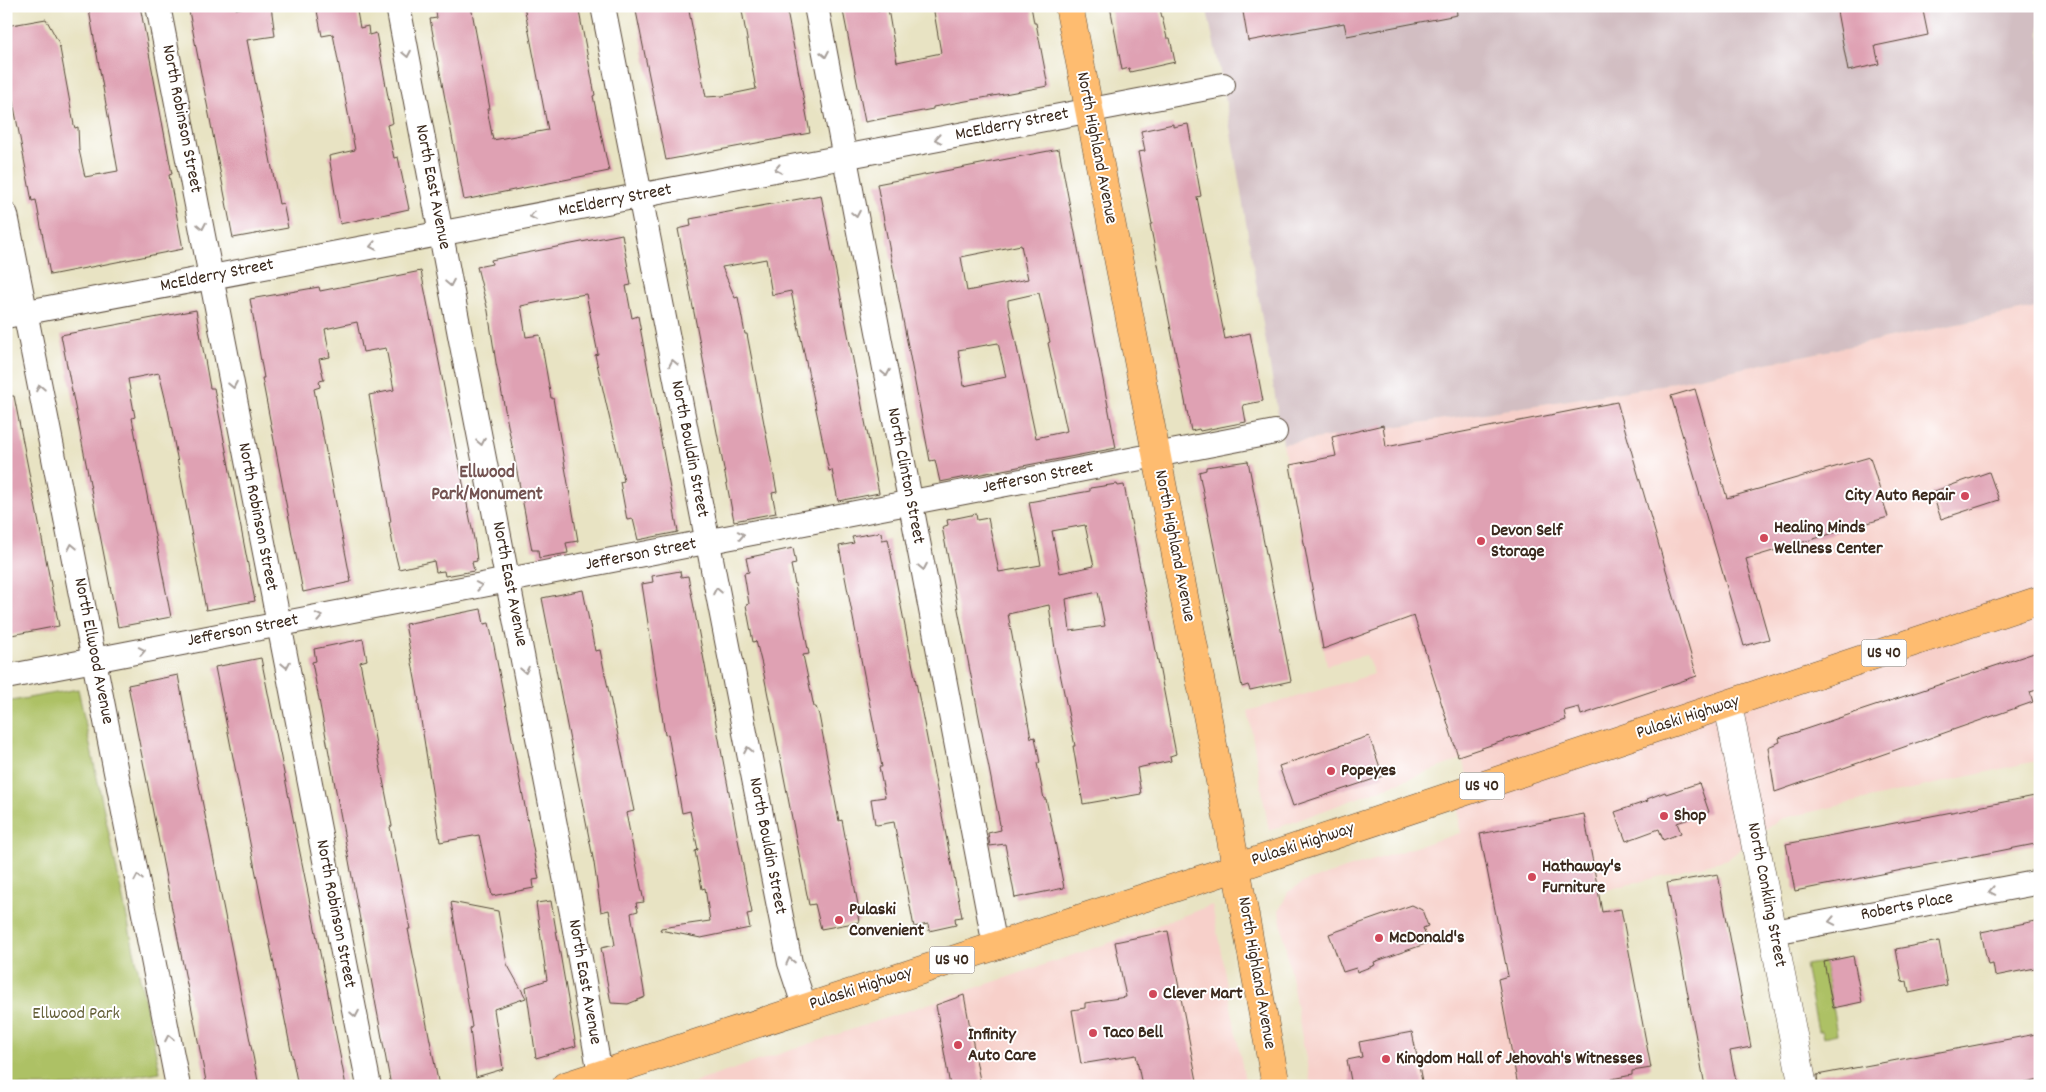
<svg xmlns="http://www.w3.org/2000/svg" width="2046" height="1092" font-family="Dekko,sans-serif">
<rect width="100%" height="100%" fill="#fff"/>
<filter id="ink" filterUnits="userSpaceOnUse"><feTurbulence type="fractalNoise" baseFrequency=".02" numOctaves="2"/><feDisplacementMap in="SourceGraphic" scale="10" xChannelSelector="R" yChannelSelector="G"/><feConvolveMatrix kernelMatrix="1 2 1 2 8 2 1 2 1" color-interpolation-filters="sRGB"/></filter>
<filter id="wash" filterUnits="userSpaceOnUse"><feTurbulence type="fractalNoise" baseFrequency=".0096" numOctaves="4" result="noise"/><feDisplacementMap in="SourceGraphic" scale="20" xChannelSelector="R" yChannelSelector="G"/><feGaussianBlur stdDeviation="1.12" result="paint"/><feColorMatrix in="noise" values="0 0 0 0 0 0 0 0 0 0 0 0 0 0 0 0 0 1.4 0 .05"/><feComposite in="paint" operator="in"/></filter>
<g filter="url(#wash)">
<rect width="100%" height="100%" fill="#e8e3c3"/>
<g fill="#f7d0ca">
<path d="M 2040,307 L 2040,760 L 1780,819 L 1728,859 L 1599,892 L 1634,1080 L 1604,1086 L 1311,1086 L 1279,911 L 1288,892 L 1304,882 L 1460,833 L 1457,794 L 1472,788 L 1462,759 L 1269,831 L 1248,711 L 1374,674 L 1366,655 L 1327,665 L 1283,444 L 1646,388 Z"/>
<path d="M 1212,905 L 1246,1086 L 684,1086 L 1112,942 Z"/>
</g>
<path fill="#d2bec2" d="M 1206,6 L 2040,6 L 2040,307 L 1646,388 L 1283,444 L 1223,85 Z"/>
<g fill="#adc165" stroke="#747642">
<path d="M 78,689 L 160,1072 L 76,1086 L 6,1086 L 6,702 Z"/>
<path d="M 1824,962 L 1837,1034 L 1823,1037 L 1821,1031 L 1818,1031 L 1805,965 Z"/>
</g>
<g id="blocks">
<g fill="#dfa1b3" fill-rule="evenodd">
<path d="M 111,6 L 140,6 L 172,174 L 169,175 L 183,249 L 50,275 L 36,200 L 32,201 L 6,65 L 6,26 L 46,19 L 59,43 L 74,125 L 75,128 L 78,127 L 79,150 L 85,177 L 118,171 L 89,10 Z"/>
<path d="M 188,6 L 236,6 L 236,9 L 249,6 L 271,6 L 275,36 L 247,40 L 279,204 L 283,203 L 288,228 L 233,238 Z"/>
<path d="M 316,6 L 356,6 L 360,28 L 368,26 L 369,35 L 376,33 L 393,123 L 387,125 L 394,158 L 398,157 L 409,209 L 340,224 L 329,156 L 355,150 L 333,34 L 322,36 Z"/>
<path d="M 435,6 L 471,6 L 490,109 L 487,109 L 493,140 L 548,130 L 524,6 L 578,6 L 595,95 L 593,96 L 609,171 L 464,200 L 430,19 L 437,18 Z"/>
<path d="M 635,6 L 688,6 L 706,97 L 722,96 L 756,89 L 742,11 L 751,9 L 751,6 L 786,6 L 810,133 L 666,160 Z"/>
<path d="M 842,6 L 878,6 L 878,11 L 888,9 L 897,62 L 941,53 L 933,6 L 1031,6 L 1034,23 L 1036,23 L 1048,86 L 933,107 L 933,109 L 865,122 Z"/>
<path d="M 1110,6 L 1148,6 L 1149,11 L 1160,9 L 1167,38 L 1170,38 L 1175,62 L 1130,72 L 1129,68 L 1122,70 Z"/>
<path d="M 1242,6 L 1456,6 L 1457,15 L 1347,36 L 1344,23 L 1248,41 Z"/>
<path d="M 1836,6 L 1922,6 L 1928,35 L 1875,46 L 1879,64 L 1848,71 Z"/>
<path d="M 1173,124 L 1173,127 L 1188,124 L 1201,196 L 1197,197 L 1225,339 L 1250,333 L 1263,401 L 1243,405 L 1246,422 L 1200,431 L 1199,429 L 1191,431 L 1150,224 L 1152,224 L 1138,152 L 1145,151 L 1141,131 Z"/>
<path d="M 1059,149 L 1116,448 L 940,482 L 935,460 L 930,461 L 877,184 ZM 1021,245 L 1028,279 L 967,291 L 961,257 ZM 1039,293 L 1050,342 L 1048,343 L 1067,431 L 1036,438 L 1008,305 L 1008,300 ZM 998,343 L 1006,377 L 964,386 L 958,350 Z"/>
<path d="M 821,195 L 879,493 L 838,501 L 832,470 L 829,471 L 791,291 L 772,295 L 766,259 L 745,263 L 722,267 L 735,298 L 738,297 L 745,334 L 747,334 L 777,492 L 772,493 L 776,513 L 734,521 L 678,229 L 691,226 L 690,219 Z"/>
<path d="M 622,234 L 631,285 L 626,286 L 632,318 L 638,316 L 678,532 L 638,540 L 633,519 L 627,520 L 620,482 L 624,481 L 595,355 L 598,354 L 586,294 L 554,299 L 521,306 L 526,337 L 540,335 L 551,398 L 553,398 L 578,541 L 566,543 L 568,553 L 539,558 L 538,550 L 532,550 L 496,363 L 488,311 L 477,267 L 492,264 L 491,260 Z"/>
<path d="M 421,271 L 475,544 L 477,561 L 472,562 L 474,571 L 445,576 L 444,571 L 436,572 L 434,561 L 399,569 L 393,545 L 389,522 L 391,522 L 369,395 L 394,390 L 391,374 L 386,348 L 363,352 L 357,322 L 325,329 L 330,357 L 319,359 L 324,380 L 319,381 L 320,387 L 314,389 L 351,582 L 303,592 L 262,378 L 264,378 L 250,299 L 319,287 L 320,291 Z"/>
<path d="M 196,310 L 210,388 L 214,388 L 255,601 L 206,610 L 168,410 L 159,373 L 128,379 L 135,417 L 132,418 L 137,444 L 171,617 L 118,627 L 61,335 Z"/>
<path d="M 1695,389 L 1727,498 L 1870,457 L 1888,517 L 1746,559 L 1769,639 L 1744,646 L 1671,396 Z"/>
<path d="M 6,396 L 14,396 L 59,626 L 6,636 Z"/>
<path d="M 1617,402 L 1697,676 L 1581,715 L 1579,707 L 1564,711 L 1566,720 L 1458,756 L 1414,616 L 1323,649 L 1290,465 L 1336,456 L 1332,437 L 1383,425 L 1386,447 Z"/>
<path d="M 1248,461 L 1291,681 L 1250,690 L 1248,685 L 1242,687 L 1199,472 L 1206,470 L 1206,467 Z"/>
<path d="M 1989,472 L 1999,500 L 1941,519 L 1932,492 Z"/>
<path d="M 1117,484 L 1118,486 L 1124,485 L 1176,754 L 1170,756 L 1171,761 L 1137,768 L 1141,794 L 1083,804 L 1073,746 L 1075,746 L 1055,649 L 1049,605 L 1008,614 L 1031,738 L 1035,737 L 1040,763 L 1037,763 L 1044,799 L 1046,799 L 1054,836 L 1064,888 L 1015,898 L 1005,844 L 990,846 L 988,833 L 1001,830 L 942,527 L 948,525 L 947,520 L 976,514 L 977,520 L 988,518 L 999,572 L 1041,565 L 1029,502 L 1090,491 L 1090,488 ZM 1085,525 L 1094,566 L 1060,573 L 1052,531 ZM 1098,592 L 1105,626 L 1070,631 L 1066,599 Z"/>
<path d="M 881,532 L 882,540 L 888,539 L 893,565 L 962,917 L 955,918 L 956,925 L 929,931 L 928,924 L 914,927 L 894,822 L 877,825 L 875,824 L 871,799 L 885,797 L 879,767 L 882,767 L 839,546 L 854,543 L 852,537 Z"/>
<path d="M 793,548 L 796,564 L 791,565 L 809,654 L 803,655 L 814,707 L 816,707 L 819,715 L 839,821 L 842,820 L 859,910 L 857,910 L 859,922 L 821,929 L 815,904 L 809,905 L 762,665 L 756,641 L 753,642 L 746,605 L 749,604 L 744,573 L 749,572 L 746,558 Z"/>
<path d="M 680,571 L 681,577 L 688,576 L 752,913 L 747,914 L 750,928 L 701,938 L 660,930 L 661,928 L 710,921 L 705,888 L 702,889 L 695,851 L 698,850 L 690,811 L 682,813 L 668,734 L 665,735 L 642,584 L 653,582 L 652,576 Z"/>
<path d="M 583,590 L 595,651 L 600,650 L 634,811 L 626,813 L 644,902 L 636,903 L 638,911 L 631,913 L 645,997 L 628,1004 L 611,1003 L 601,948 L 615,945 L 609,910 L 601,912 L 594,863 L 542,598 Z"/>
<path d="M 481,609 L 484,624 L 489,623 L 494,646 L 539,879 L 533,880 L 534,888 L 492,896 L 479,835 L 440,842 L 418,701 L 419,701 L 405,624 Z"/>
<path d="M 363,639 L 367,660 L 360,662 L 392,826 L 390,827 L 410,929 L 408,929 L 439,1086 L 391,1086 L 312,662 L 316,661 L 314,649 Z"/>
<path d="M 2040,651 L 2040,689 L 2030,692 L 2033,702 L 1775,792 L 1768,747 L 1780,742 L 1779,738 Z"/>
<path d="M 261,658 L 327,988 L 346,1086 L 298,1086 L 228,732 L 215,667 Z"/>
<path d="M 178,675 L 192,750 L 259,1086 L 207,1086 L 135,721 L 128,685 Z"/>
<path d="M 1369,736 L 1383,776 L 1293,806 L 1279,766 Z"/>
<path d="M 1699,783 L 1709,812 L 1677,823 L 1681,833 L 1663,840 L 1659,829 L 1626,841 L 1615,812 L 1648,801 L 1647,799 L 1665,792 L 1666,794 Z"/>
<path d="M 2040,795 L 2040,843 L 1795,891 L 1786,844 Z"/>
<path d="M 1584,814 L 1602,912 L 1621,909 L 1651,1068 L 1632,1071 L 1632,1075 L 1576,1086 L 1518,1086 L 1498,979 L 1508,976 L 1480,834 Z"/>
<path d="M 1718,874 L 1751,1047 L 1730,1051 L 1737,1086 L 1705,1086 L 1667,883 Z"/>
<path d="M 551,901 L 576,1046 L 536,1058 L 526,987 L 547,980 L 536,903 Z"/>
<path d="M 451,902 L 498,911 L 507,964 L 526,998 L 494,1009 L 503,1069 L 476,1077 L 470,1028 L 472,1027 Z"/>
<path d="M 1412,905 L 1422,910 L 1428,926 L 1423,928 L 1428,943 L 1374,962 L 1375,965 L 1357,972 L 1356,968 L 1343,972 L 1329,934 Z"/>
<path d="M 2040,920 L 2040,967 L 1995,976 L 1993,964 L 1988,965 L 1981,932 Z"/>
<path d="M 1168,931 L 1198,1086 L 1142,1086 L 1136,1055 L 1081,1064 L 1072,1010 L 1085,1008 L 1085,1003 L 1126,997 L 1115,942 Z"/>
<path d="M 1939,941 L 1947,985 L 1909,993 L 1907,981 L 1902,982 L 1896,949 Z"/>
<path d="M 1853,956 L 1862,1002 L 1833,1008 L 1824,962 Z"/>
<path d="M 964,995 L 981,1086 L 950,1086 L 936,1005 Z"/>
<path d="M 1412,1032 L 1423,1086 L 1352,1086 L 1347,1060 L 1362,1057 L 1359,1042 Z"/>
<path d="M 2036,1034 L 2040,1051 L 2040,1080 L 2011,1086 L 1818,1086 L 1817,1075 Z"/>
</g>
</g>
</g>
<g filter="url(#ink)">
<use href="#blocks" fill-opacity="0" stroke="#554637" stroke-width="1"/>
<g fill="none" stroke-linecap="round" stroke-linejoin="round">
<g stroke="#554637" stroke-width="26">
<g id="minor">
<path d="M 158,6 C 230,366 298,726 369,1086"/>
<path d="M 398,6 L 460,335 L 572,913 L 600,1074"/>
<path d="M 603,6 L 790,963 L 805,1008"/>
<path d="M 816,6 L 995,946"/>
<path d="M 6,215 L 178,1086"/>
<path d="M 6,316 L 1223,85"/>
<path d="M 6,677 L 1275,432"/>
<path d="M 1774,932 L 2040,882"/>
</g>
</g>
<g stroke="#554637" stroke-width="29">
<path id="tertiary" d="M 1728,705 L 1803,1086"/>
</g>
<g stroke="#554637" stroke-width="29">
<g id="primary">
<path d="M 1069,6 L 1226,812 L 1276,1086"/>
<path d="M 565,1086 L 1214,875 L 2040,600"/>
</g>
</g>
<use href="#minor" stroke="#fff" stroke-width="24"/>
<use href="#tertiary" stroke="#fff" stroke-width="28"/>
<use href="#primary" stroke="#febc70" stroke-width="28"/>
</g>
<defs><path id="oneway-chevron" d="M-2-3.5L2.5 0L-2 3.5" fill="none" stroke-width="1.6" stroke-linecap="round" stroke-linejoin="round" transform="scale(1.25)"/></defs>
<g stroke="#a79f9a">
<use href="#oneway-chevron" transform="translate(407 54) rotate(79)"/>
<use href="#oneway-chevron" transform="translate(825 54) rotate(79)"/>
<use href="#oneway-chevron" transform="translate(938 139) rotate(169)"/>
<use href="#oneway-chevron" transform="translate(778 169) rotate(169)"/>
<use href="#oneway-chevron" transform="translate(856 214) rotate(79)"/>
<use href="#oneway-chevron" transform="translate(533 216) rotate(169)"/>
<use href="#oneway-chevron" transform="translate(202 226) rotate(79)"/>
<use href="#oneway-chevron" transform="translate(373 246) rotate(169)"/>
<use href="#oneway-chevron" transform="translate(450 283) rotate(79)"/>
<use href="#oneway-chevron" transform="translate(673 363) rotate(-101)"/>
<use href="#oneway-chevron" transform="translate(886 373) rotate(79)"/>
<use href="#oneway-chevron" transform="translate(233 385) rotate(79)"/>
<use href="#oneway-chevron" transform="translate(40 388) rotate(-101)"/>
<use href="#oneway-chevron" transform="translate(481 442) rotate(79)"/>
<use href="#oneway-chevron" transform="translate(741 535) rotate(-11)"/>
<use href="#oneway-chevron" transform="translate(72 547) rotate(-101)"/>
<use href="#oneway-chevron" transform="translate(923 567) rotate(79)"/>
<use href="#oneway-chevron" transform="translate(479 586) rotate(-11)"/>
<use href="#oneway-chevron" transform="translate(717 591) rotate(-101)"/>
<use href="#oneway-chevron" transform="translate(319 617) rotate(-11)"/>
<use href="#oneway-chevron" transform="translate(142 651) rotate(-11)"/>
<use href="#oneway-chevron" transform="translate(286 665) rotate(79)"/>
<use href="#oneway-chevron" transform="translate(525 670) rotate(79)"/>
<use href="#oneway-chevron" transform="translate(748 750) rotate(-101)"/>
<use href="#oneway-chevron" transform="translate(138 878) rotate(-101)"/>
<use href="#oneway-chevron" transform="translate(1992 891) rotate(169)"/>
<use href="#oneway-chevron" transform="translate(1832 921) rotate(169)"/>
<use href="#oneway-chevron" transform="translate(790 961) rotate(-104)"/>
<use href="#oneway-chevron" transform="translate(355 1014) rotate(79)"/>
<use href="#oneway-chevron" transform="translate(169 1038) rotate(-101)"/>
</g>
</g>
<g fill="#d1495b" stroke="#fff" stroke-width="2">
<circle cx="1965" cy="496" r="5"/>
<circle cx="1764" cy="538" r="5"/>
<circle cx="1481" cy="541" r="5"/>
<circle cx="1331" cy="771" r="5"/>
<circle cx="1664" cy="816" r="5"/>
<circle cx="1532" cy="877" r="5"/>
<circle cx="839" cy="920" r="5"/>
<circle cx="1379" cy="938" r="5"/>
<circle cx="1153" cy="994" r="5"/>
<circle cx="1093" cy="1033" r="5"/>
<circle cx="958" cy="1045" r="5"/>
<circle cx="1386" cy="1059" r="5"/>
</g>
<g text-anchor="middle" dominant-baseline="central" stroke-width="4" stroke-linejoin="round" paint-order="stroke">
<g fill="#fff" stroke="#766a62" stroke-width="1">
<rect x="1861.5" y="639.5" width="45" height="27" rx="4"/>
<rect x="1459.5" y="772.5" width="45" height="27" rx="4"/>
<rect x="929.5" y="946.5" width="45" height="27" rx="4"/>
</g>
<g font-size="16" font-weight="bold" fill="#3b2a1e">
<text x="1884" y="653">US 40</text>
<text x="1482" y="786">US 40</text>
<text x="952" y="960">US 40</text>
</g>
<g font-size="18" fill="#3b2a1e" stroke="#fff">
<text transform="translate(181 119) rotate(79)">North Robinson Street</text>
<text transform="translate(1012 125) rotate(-11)">McElderry Street</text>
<text transform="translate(1096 148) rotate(79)">North Highland Avenue</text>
<text transform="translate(432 187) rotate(79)">North East Avenue</text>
<text transform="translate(615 201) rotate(-11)">McElderry Street</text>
<text transform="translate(217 276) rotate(-11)">McElderry Street</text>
<text transform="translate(689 449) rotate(79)">North Bouldin Street</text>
<text transform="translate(905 476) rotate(79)">North Clinton Street</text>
<text transform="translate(1038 478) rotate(-11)">Jefferson Street</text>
<text transform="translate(257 517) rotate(79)">North Robinson Street</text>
<text transform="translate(1174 546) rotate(79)">North Highland Avenue</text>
<text transform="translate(641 555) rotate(-11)">Jefferson Street</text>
<text transform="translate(509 584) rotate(79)">North East Avenue</text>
<text transform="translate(243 631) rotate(-11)">Jefferson Street</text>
<text transform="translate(93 651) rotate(79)">North Ellwood Avenue</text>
<text transform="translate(1688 718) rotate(-18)">Pulaski Highway</text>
<text transform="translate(1303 845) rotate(-18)">Pulaski Highway</text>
<text transform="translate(767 846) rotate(79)">North Bouldin Street</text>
<text transform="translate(1766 895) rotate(79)">North Conkling Street</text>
<text transform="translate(1907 907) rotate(-11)">Roberts Place</text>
<text transform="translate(335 914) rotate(79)">North Robinson Street</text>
<text transform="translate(1256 973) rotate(80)">North Highland Avenue</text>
<text transform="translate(584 982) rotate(80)">North East Avenue</text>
<text transform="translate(861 989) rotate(-18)">Pulaski Highway</text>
</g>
<g font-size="18" font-weight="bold" fill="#3b2a1e" stroke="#fff" text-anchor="start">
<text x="1955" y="496" text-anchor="end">City Auto Repair</text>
<text x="1774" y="528">Healing Minds<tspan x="1774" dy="21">Wellness Center</tspan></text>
<text x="1491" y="531">Devon Self<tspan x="1491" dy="21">Storage</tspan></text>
<text x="1341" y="771">Popeyes</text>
<text x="1674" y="816">Shop</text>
<text x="1542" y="867">Hathaway's<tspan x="1542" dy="21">Furniture</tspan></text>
<text x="849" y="910">Pulaski<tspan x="849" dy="21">Convenient</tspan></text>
<text x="1389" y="938">McDonald's</text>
<text x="1163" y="994">Clever Mart</text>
<text x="1103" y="1033">Taco Bell</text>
<text x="968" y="1035">Infinity<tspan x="968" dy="21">Auto Care</tspan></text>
<text x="1396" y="1059">Kingdom Hall of Jehovah's Witnesses</text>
</g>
<g font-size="18" fill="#635f37" stroke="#fff">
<text x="76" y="1014">Ellwood Park</text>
</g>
<g font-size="19" font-weight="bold" fill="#745452" stroke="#fff">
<text x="487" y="473">Ellwood<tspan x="487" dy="22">Park/Monument</tspan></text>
</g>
</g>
<rect width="2046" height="1092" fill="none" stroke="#fff" stroke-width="25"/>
</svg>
